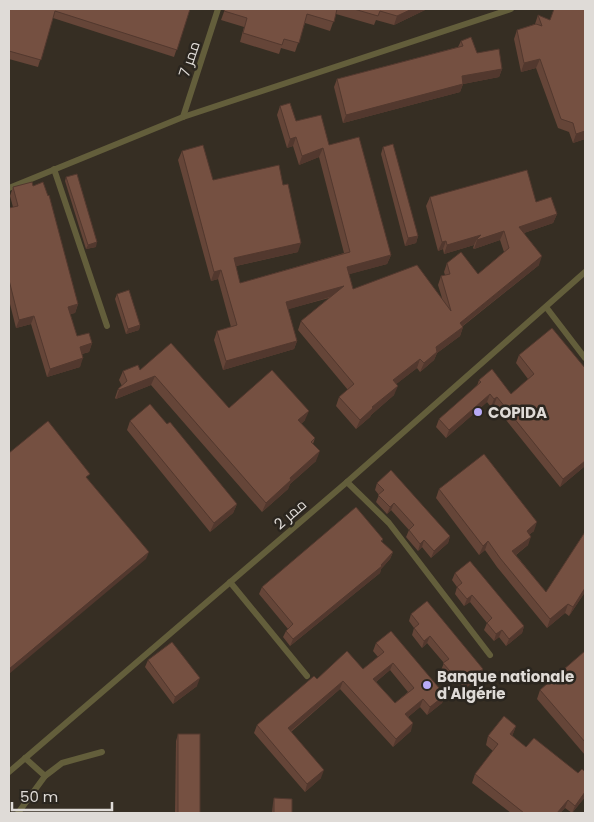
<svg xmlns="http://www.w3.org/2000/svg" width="594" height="822" font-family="Poppins,Cairo,sans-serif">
<rect width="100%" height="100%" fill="#2b261f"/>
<rect fill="#362e23" x="9" y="9" width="576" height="804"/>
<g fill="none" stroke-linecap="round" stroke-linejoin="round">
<g stroke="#635e3b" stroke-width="6">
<path d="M 183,117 L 218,9"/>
<path d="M 54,169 L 107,326"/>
<path d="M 9,188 L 183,117 L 511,9"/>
<path d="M 546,307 L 585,358"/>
<path d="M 347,482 L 389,523 L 490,655"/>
<path d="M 230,582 L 307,676"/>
<path d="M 25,758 L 45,776"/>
<path d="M 9,772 L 347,482 L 585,272"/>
<path d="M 18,813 L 45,776 L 62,763 L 102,752"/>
</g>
</g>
<g fill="#654538" fill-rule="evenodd">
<path d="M 9,9 L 190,9 L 174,57 L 53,18 L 38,67 L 9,59 Z"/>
<path d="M 225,9 L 426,9 L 425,10 L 394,25 L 376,20 L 374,25 L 336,14 L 330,31 L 305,23 L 295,52 L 281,48 L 279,54 L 240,42 L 244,27 L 221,20 Z"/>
<path d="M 538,15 L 585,139 L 573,143 L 569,132 L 558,128 L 536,68 L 521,72 L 514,39 L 517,30 L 535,24 Z"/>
<path d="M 461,41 L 477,53 L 502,69 L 499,77 L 463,84 L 460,92 L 343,123 L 334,87 L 337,79 L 458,47 Z"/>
<path d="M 280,106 L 296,121 L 329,145 L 391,255 L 387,264 L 349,274 L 353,289 L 442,298 L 438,285 L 441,276 L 445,275 L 444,272 L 447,263 L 478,274 L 504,252 L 500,240 L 474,249 L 473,248 L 474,245 L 444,254 L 443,249 L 438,251 L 426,206 L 430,197 L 536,202 L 557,214 L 553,223 L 524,233 L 539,265 L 463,326 L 463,327 L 460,336 L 437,353 L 434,360 L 420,372 L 417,368 L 396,384 L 394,395 L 371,415 L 370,417 L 356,429 L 336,406 L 339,397 L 348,390 L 298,330 L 301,321 L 329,298 L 288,309 L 297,341 L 294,349 L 223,370 L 214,340 L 217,331 L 231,327 L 218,279 L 211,281 L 178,160 L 182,151 L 213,180 L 298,252 L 236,266 L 240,283 L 344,253 L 319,157 L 299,165 L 293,146 L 287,148 L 277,115 Z"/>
<path d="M 383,147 L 418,236 L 416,243 L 405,246 L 381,154 Z"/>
<path d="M 66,177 L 96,247 L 86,249 L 65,181 Z"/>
<path d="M 13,187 L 78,304 L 75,313 L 70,314 L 77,336 L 92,343 L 89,352 L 82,354 L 80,367 L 47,377 L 31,324 L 16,328 L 9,300 L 9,208 L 13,207 L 10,196 Z"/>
<path d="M 117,294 L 140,325 L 139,330 L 126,334 L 115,299 Z"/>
<path d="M 519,355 L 585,368 L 585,466 L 560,487 L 494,405 L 491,407 L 487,402 L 446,438 L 436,427 L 439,419 L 477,386 L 479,380 L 511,394 L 528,379 L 516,363 Z"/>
<path d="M 140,370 L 229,408 L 305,420 L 301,424 L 315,438 L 313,444 L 316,461 L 290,484 L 288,489 L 262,512 L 151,385 L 116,399 L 115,398 L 118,389 L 122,386 L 119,380 L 123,371 Z"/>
<path d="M 130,421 L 167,424 L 237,504 L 233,513 L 210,532 L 127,430 Z"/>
<path d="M 377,483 L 450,536 L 448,543 L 431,558 L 422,547 L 418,551 L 406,537 L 409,530 L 391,510 L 387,514 L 376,502 L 379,495 L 375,490 Z"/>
<path d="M 439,489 L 534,531 L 530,534 L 528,545 L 516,555 L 546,592 L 585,532 L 585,592 L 569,616 L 565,613 L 547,628 L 497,567 L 485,550 L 479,555 L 436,498 Z"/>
<path d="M 383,539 L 382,542 L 393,552 L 390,559 L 381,569 L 380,573 L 290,646 L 283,637 L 286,631 L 288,629 L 259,594 L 262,587 Z"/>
<path d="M 455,573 L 524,626 L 522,633 L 506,646 L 499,637 L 494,641 L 484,630 L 487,623 L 470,602 L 464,606 L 455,594 L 457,587 L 452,580 Z"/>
<path d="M 411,614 L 483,669 L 480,676 L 465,689 L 458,680 L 452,684 L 441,670 L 444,663 L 427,643 L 422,648 L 412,635 L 414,628 L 409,621 Z"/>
<path d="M 376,643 L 445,695 L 442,703 L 427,715 L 420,707 L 408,717 L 411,731 L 393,747 L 340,689 L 291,732 L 321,778 L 305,792 L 254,733 L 257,725 L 317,679 L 363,669 L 378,657 L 373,651 ZM 390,670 L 408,692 L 395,703 L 376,682 Z"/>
<path d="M 585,651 L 585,755 L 537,699 L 540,690 Z"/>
<path d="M 148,660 L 197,686 L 173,704 L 145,667 Z"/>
<path d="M 516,726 L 512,736 L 526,747 L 578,773 L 585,772 L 585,797 L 572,813 L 565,808 L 560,813 L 511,813 L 472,783 L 475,774 L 493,751 L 486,745 L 488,736 Z"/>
<path d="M 178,734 L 200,813 L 175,813 L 176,741 Z"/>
<path d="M 274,798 L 292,813 L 272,813 L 273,803 Z"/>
</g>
<g fill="#52382e">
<path d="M 412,9 L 426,9 L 425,10 L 394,25 L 397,16 Z"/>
<path d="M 540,59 L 536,68 L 521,72 L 524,63 Z"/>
<path d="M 502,69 L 499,77 L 463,84 L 460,92 L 343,123 L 346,115 L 462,76 Z"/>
<path d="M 585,131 L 585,139 L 573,143 L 576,134 Z"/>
<path d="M 296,137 L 293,146 L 287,148 L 290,139 Z"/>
<path d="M 323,148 L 319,157 L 299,165 L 302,156 Z"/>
<path d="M 557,214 L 553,223 L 515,236 L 519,227 Z"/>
<path d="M 504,231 L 500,240 L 474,249 L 477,240 L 477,239 L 474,245 L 444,254 L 447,245 L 481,235 Z"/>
<path d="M 418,236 L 416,243 L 405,246 L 408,238 Z"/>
<path d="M 446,241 L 443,249 L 438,251 L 442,242 Z"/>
<path d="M 97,242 L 96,247 L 86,249 L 88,245 Z"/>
<path d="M 301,243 L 298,252 L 231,267 L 234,258 Z"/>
<path d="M 391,255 L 387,264 L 343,276 L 347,267 Z"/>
<path d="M 542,256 L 539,265 L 456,331 L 460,323 Z"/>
<path d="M 221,270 L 218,279 L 211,281 L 214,272 Z"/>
<path d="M 344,286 L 340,294 L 283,311 L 286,302 Z"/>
<path d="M 78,304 L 75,313 L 65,315 L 68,307 Z"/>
<path d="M 34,316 L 31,324 L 16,328 L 19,320 Z"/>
<path d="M 140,325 L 139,330 L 126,334 L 128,329 Z"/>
<path d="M 463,327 L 460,336 L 437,353 L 434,360 L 420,372 L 424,363 L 436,347 Z"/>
<path d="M 297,341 L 294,349 L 223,370 L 226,361 Z"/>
<path d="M 92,343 L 89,352 L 77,355 L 80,347 Z"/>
<path d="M 83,358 L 80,367 L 47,377 L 50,369 Z"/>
<path d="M 420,359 L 417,368 L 390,389 L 393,380 Z"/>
<path d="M 155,376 L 151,385 L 116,399 L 119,390 Z"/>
<path d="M 398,386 L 394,395 L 371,415 L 370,417 L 356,429 L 360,420 L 372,407 Z"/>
<path d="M 490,394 L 487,402 L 446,438 L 449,430 Z"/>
<path d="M 497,397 L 494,405 L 491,407 L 494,399 Z"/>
<path d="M 309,411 L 305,420 L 295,429 L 298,420 Z"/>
<path d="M 320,451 L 316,461 L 290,484 L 288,489 L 262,512 L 266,503 L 290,478 Z"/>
<path d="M 585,461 L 585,466 L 560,487 L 563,479 Z"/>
<path d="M 394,503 L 391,510 L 387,514 L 390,507 Z"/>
<path d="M 237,504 L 233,513 L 210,532 L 214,523 Z"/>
<path d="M 537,522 L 534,531 L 523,539 L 527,531 Z"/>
<path d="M 450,536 L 448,543 L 431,558 L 434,551 Z"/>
<path d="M 531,537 L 528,545 L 509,560 L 512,551 Z"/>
<path d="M 424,540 L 422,547 L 418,551 L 420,544 Z"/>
<path d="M 488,541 L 485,550 L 479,555 L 483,546 Z"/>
<path d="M 149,552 L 146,559 L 9,674 L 9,669 Z"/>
<path d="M 393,552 L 390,559 L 381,569 L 380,573 L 290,646 L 293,639 L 381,565 Z"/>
<path d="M 585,588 L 585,592 L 569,616 L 573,607 Z"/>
<path d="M 472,595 L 470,602 L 464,606 L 467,599 Z"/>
<path d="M 568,604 L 565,613 L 547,628 L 550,619 Z"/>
<path d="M 524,626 L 522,633 L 506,646 L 509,639 Z"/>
<path d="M 502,630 L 499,637 L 494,641 L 496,634 Z"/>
<path d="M 430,636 L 427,643 L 422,648 L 424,641 Z"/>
<path d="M 393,663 L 390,670 L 370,687 L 373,679 Z"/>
<path d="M 483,669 L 480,676 L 465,689 L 467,681 Z"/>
<path d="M 460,673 L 458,680 L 452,684 L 455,677 Z"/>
<path d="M 200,678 L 197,686 L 173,704 L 175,697 Z"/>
<path d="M 343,681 L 340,689 L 285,736 L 288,728 Z"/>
<path d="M 445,695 L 442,703 L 427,715 L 430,707 Z"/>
<path d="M 423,699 L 420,707 L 402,722 L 405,714 Z"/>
<path d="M 413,723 L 411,731 L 393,747 L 396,739 Z"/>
<path d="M 516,726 L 513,734 L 507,743 L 510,734 Z"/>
<path d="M 324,770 L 321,778 L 305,792 L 307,784 Z"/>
<path d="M 585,792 L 585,797 L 572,813 L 575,806 Z"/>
<path d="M 568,800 L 565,808 L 560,813 L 557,813 Z"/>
</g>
<g fill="#755041" stroke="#52382e" fill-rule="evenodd">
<path d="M 9,9 L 190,9 L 177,50 L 55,11 L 41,60 L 9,51 Z"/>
<path d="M 225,9 L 337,9 L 334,22 L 307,14 L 299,43 L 284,39 L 282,45 L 243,33 L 247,18 L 224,11 Z"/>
<path d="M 354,9 L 412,9 L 397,16 L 380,11 L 378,16 Z"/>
<path d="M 554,9 L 585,9 L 585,131 L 576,134 L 573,123 L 561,119 L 540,59 L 524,63 L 517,30 L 536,24 L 542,26 L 538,15 L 550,20 Z"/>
<path d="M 471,37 L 477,53 L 499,49 L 502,69 L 462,76 L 463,84 L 346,115 L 337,79 L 463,46 L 461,41 Z"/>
<path d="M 290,103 L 296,121 L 321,115 L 329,145 L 359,137 L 391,255 L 347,267 L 353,289 L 417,265 L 451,311 L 441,276 L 450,274 L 447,263 L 461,252 L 478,274 L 509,248 L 504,231 L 477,240 L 477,239 L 481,235 L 447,245 L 446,241 L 442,242 L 430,197 L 527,170 L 536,202 L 551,197 L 557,214 L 519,227 L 542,256 L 460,323 L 463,327 L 436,347 L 437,352 L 424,363 L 420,359 L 393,380 L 398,386 L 372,407 L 373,408 L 360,420 L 339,397 L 354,384 L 301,321 L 344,286 L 286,302 L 297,341 L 226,361 L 217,331 L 237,325 L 221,270 L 214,272 L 182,151 L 203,145 L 213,180 L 279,165 L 283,185 L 288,184 L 301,243 L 234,258 L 240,283 L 350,252 L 323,148 L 302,156 L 296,137 L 290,139 L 280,106 Z"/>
<path d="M 393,144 L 418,236 L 408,238 L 383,147 Z"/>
<path d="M 77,174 L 97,242 L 88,245 L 66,177 Z"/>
<path d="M 32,182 L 33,186 L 43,182 L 48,196 L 49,195 L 78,304 L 68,307 L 77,336 L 89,333 L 92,343 L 80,347 L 83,358 L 50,369 L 34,316 L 19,320 L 9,280 L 9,208 L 18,206 L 13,187 Z"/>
<path d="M 129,290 L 140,325 L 128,329 L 117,294 Z"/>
<path d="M 552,328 L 585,368 L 585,461 L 563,479 L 497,397 L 494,399 L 490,394 L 449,430 L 439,419 L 481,382 L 479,380 L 492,369 L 511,394 L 534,374 L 519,355 Z"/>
<path d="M 171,343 L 229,408 L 272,370 L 309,411 L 298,420 L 315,438 L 311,442 L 320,451 L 290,478 L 291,480 L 266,503 L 155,376 L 119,390 L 118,389 L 127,381 L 123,371 L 138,365 L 140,370 Z"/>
<path d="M 150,404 L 167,424 L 170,422 L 237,504 L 214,523 L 130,421 Z"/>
<path d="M 48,421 L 90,474 L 86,477 L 149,552 L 9,669 L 9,453 Z"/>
<path d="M 484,454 L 537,522 L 527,531 L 531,537 L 512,551 L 546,592 L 585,532 L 585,588 L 573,607 L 568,604 L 550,619 L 500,558 L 488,541 L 483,546 L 439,489 Z"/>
<path d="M 391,470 L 450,536 L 434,551 L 424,540 L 420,544 L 409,530 L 414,525 L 394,503 L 390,507 L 378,495 L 384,490 L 377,483 Z"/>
<path d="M 356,507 L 383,539 L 381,541 L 393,552 L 381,565 L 382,566 L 293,639 L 286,631 L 293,624 L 262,587 Z"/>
<path d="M 470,561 L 524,626 L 509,639 L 502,630 L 496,634 L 487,623 L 492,618 L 472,595 L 467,599 L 457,587 L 462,583 L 455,573 Z"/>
<path d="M 427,601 L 483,669 L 467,681 L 460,673 L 455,677 L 443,663 L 449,659 L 430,636 L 424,641 L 414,628 L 419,624 L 411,614 Z"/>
<path d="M 391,631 L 445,695 L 430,707 L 423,699 L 405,714 L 413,723 L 396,739 L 343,681 L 288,728 L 324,770 L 307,784 L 257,725 L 314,676 L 317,679 L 347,651 L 363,669 L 384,652 L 376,643 ZM 393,663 L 414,688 L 395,703 L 373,679 Z"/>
<path d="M 172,642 L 200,678 L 175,697 L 148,660 Z"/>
<path d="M 585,651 L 585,742 L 540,690 Z"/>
<path d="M 504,716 L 516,726 L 510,734 L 526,747 L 534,738 L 578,773 L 582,769 L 585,772 L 585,792 L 575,806 L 568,800 L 557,813 L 524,813 L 475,774 L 498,744 L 488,736 Z"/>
<rect x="178" y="734" width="22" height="79"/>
<path d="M 274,798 L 292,799 L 292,813 L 274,813 Z"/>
</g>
<g fill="#b8abf7" stroke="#2b261f" stroke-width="2">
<circle cx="478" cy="412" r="5"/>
<circle cx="427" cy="685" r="5"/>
</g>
<g text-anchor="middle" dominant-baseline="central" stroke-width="5" stroke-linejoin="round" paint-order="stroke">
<g font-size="15" fill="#dfdbd7" stroke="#2b261f">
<text transform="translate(189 59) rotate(-72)">ممر 7</text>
<text transform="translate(290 514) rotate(-41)">ممر 2</text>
</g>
<g font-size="15" font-weight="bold" fill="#dfdbd7" stroke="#2b261f" text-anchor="start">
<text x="488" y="412">COPIDA</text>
<text x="437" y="676">Banque nationale<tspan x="437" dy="17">d'Algérie</tspan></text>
</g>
</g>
<rect width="594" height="822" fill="none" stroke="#dfdbd7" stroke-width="20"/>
<path d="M12 802v8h100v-8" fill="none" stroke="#dfdbd7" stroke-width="2.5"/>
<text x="20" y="802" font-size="15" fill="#dfdbd7" stroke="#2b261f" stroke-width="4" paint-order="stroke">50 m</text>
</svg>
